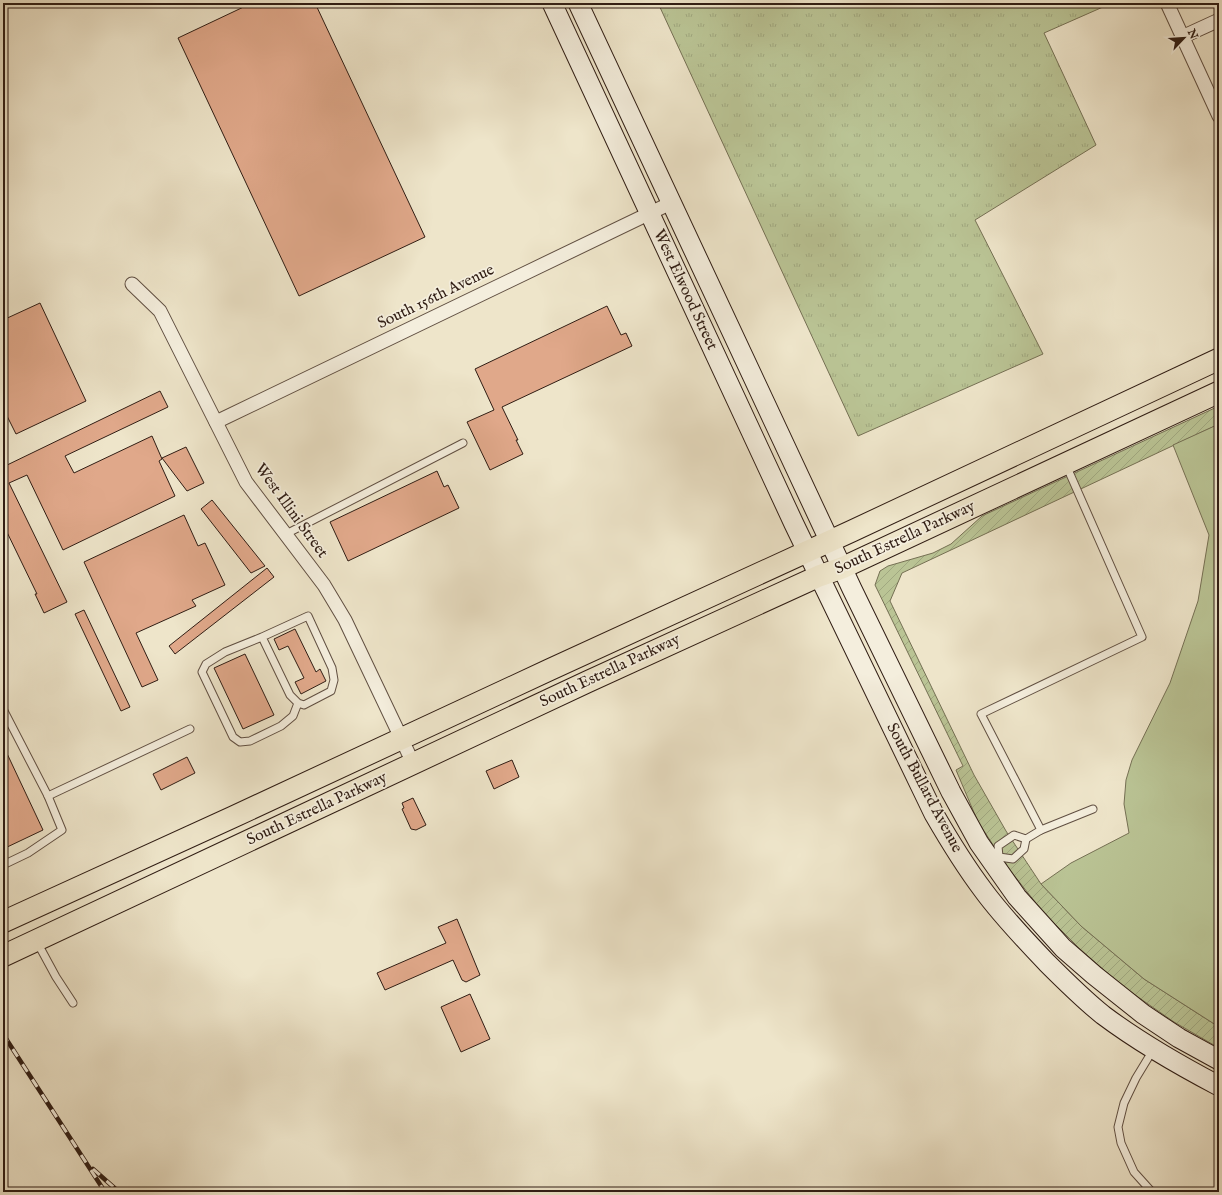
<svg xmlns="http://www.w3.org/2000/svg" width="1222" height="1195" font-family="'IM FELL English',serif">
<defs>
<pattern id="grass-tufts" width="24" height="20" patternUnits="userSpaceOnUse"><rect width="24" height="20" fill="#bac495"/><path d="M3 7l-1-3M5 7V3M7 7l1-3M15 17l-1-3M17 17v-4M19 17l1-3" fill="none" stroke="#a0a880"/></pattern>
<pattern id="garden-furrows" width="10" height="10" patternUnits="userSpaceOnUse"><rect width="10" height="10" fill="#bac495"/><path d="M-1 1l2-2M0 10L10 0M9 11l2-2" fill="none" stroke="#a0a880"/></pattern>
</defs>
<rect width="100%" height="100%" fill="#eee5ca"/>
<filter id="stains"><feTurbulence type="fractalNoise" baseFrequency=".005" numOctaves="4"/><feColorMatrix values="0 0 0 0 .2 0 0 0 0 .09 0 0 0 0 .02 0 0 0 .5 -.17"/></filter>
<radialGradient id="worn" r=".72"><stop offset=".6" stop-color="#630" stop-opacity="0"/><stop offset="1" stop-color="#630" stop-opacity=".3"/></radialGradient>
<path fill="url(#grass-tufts)" stroke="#757054" d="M 658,3 L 1112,3 L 1044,33 L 1096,145 L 975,220 L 1043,354 L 858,436 Z"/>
<path fill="url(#garden-furrows)" stroke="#757054" d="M 1219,406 L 1219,424 L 902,573 L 890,601 L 974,775 L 1006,831 L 1041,884 L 1081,926 L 1144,979 L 1219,1027 L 1219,1048 L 1174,1022 L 1122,986 L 1080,949 L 1043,912 L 1009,869 L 978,822 L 956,770 L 963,766 L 875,585 L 880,571 L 888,566 L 933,553 L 951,544 L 982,516 Z"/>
<path fill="#bac495" stroke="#757054" d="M 1219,424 L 1219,1027 L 1144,979 L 1081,926 L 1041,884 L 1071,863 L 1129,833 L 1124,804 L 1126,780 L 1132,760 L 1170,683 L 1198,601 L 1209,535 L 1173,445 Z"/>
<g fill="#e0a88a" stroke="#301d14">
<path d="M 252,3 L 315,3 L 425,237 L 299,296 L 178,38 Z"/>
<path d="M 40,303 L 86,401 L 16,434 L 3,408 L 3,320 Z"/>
<path d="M 607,306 L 621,335 L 626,333 L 632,346 L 502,407 L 518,440 L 516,440 L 523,454 L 490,470 L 467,422 L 494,410 L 475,369 Z"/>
<path d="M 160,391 L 168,407 L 65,456 L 74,473 L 152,436 L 162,459 L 159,461 L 175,496 L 63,550 L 27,475 L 9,483 L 67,602 L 44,613 L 35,594 L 37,594 L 3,524 L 3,467 Z"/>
<path d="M 186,447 L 204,483 L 187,491 L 162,458 Z"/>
<path d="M 437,471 L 444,487 L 448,485 L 459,508 L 348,561 L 330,522 Z"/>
<path d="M 212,500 L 265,566 L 251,573 L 201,509 Z"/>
<path d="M 184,515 L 198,546 L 205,543 L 225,585 L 192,600 L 196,606 L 136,633 L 158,680 L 142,687 L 84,562 Z"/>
<path d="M 267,568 L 274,577 L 175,654 L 169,646 Z"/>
<path d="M 84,610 L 130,707 L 121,711 L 75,614 Z"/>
<path d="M 295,629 L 316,672 L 320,669 L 326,681 L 301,694 L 295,682 L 304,678 L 288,646 L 279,650 L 274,639 Z"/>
<path d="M 245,654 L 274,715 L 243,729 L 214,668 Z"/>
<path d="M 3,745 L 43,830 L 3,849 Z"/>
<path d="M 187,757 L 195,773 L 161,790 L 153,774 Z"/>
<path d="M 512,760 L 519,777 L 494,789 L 486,771 Z"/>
<path d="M 413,798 L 426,825 L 416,830 L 411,829 L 402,809 L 404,808 L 402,803 Z"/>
<path d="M 457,919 L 480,975 L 466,982 L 462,980 L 453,960 L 385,990 L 377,973 L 446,943 L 438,927 Z"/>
<path d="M 470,994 L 490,1039 L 461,1052 L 441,1007 Z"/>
</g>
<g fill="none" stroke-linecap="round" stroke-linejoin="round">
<g stroke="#604f42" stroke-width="9">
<g id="lane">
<path d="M 1066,465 L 1142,637 L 981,714 L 1041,830 L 1093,809"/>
<path d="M 286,534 L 463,443"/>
<path d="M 262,637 L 290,695 L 298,703 L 304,705 L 331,691 L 334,680 L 332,668 L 308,616 L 262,637 L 225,652 L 206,664 L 202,672 L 233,737 L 240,742 L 250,741 L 281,726 L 293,716 L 298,703"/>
<path d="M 3,709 L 48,796 L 62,830 L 28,853 L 3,865"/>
<path d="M 48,796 L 190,729"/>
<path d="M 999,857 L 998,846 L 1014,835 L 1026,839 L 1041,830"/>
<path d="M 997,859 L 999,857 L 1013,859 L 1024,849 L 1026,839"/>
<path d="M 37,942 L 56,977 L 73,1003"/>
<path d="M 1152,1192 L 1134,1172 L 1121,1143 L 1118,1127 L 1124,1103 L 1136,1078 L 1153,1050"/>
</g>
</g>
<g stroke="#604f42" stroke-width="15">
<g id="street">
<path d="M 1167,3 L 1219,116"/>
<path d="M 1182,37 L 1219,20"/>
<path d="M 132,284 L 160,311 L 246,482 L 324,585 L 345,620 L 413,763"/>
<path d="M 216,422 L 671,203"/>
</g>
</g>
<g stroke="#301d14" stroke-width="21">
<g id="secondary">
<path d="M 552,3 L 794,524 L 934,814 C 949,840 965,866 983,890 C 1002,916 1025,940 1047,963 C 1065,981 1083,999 1103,1015 C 1139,1042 1179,1065 1219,1086"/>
<path d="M 578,3 L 852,589 L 951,792 L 979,843 L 1017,897 L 1063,948 L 1094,975 L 1143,1014 L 1179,1038 L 1219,1060"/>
</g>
</g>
<g stroke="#301d14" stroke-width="23">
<g id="primary">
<path d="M 3,922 L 233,817 L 549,670 L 852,531 L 1219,359"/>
<path d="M 3,956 L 587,682 L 819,576 L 842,568 L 1219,392"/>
</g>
</g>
<use href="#lane" stroke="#f4eedd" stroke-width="7"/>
<use href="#street" stroke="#f4eedd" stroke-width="13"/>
<use href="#secondary" stroke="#f4eedd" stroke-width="19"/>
<use href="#primary" stroke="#eee5ca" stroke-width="21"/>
<g stroke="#301d14" stroke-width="4.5">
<g id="rail">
<path d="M 3,1034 L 105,1192"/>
<path d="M 93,1169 L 119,1192"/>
</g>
</g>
<use href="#rail" stroke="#f4eedd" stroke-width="3" stroke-dasharray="9" stroke-linecap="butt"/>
</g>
<g text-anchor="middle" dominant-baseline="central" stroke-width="3.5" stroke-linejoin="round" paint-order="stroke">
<g font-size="16" fill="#301d14" stroke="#f4eedd">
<text transform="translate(685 290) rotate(65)">West Elwood Street</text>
<text transform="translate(436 297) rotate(-26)">South 156th Avenue</text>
<text transform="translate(291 511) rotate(54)">West Illini Street</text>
<text transform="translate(905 538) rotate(-25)">South Estrella Parkway</text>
<text transform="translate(610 671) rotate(-25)">South Estrella Parkway</text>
<text transform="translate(924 788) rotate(62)">South Bullard Avenue</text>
<text transform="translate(317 809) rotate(-25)">South Estrella Parkway</text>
</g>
</g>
<rect width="1222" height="1195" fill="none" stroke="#eee5ca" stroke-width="16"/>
<rect x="4" y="4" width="1214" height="1187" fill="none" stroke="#301d14" stroke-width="2"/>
<rect x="8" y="8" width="1206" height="1179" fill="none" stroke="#301d14"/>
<g transform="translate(1184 38) rotate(65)" stroke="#f4eedd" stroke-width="3" paint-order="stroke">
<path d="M0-3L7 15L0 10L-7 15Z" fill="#301d14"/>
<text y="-6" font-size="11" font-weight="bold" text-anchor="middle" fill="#301d14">N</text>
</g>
<rect width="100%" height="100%" filter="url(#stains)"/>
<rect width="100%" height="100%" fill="url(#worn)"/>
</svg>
